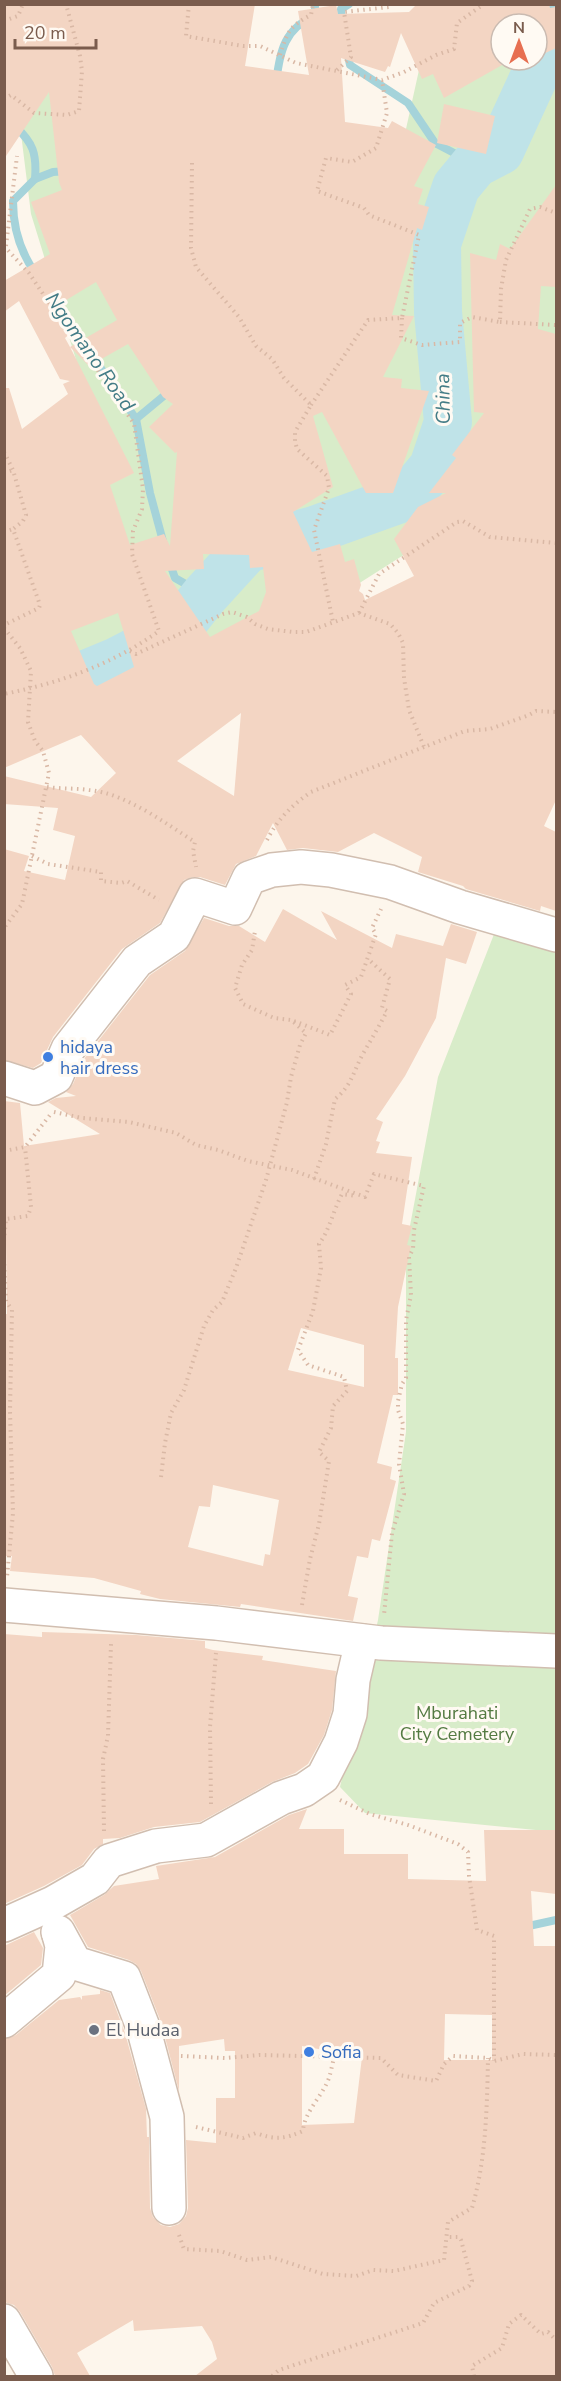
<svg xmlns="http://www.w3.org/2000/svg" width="561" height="2381" font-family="'Nunito Sans',sans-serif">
<rect width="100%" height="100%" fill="#fdf6ec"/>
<g fill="#d8ecc9" fill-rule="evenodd">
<path d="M 5,5 L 233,111 L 380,247 L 430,20 L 439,5 L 556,5 L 556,458 L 303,619 L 194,659 L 5,695 L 94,418 L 31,214 ZM 501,24 L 537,24 L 537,60 L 501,60 Z"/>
<path d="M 500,919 L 556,940 L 556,1832 L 365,1813 L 340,1787 L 378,1620 L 406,1432 L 406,1247 L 438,1077 Z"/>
</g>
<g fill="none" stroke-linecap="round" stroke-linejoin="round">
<g stroke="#a5d3da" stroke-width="8">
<path d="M 552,4 L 556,20"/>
<path d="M 342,24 L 341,9 L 349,4"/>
<path d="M 347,51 L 350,65 L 408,103 L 435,143 L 475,164"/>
<path d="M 526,60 L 531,67 L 539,66"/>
<path d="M 276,81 C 281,49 284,30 315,15 L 315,4"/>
<path d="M 15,126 C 33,143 37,153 35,179 L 13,201 C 13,228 20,252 36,274"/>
<path d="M 35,179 L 53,172 L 68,171"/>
<path d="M 55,302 L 136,419 L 150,493 L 164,545"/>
<path d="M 136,419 L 171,390"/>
<path d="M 169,561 L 175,578 L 205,595"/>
<path d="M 524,1927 L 556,1920"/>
</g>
<path stroke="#bfe3e8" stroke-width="48" d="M 45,691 L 115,662 L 177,630 L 205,595 L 247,549 L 314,530 L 409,496 L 433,467 L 448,422 L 438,312 L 437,244 L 456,187 L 475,164 L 500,151 L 539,66 L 556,57"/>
</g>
<g fill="#f3d5c3" fill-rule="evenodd">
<path d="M 4,4 L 255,4 L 245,66 L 309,75 L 298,11 L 336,5 L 338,14 L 409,12 L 417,4 L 549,4 L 550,8 L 556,7 L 556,48 L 537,57 L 537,24 L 501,24 L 501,60 L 511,60 L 444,98 L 433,74 L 422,79 L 401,33 L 390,67 L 388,66 L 385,72 L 341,58 L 345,122 L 388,128 L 392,121 L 436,145 L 414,186 L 423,189 L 418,204 L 429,207 L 422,230 L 417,228 L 392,315 L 414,316 L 383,377 L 402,379 L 401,388 L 429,391 L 393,493 L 366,493 L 322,412 L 313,416 L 333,487 L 293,512 L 312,552 L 340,544 L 345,562 L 354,559 L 361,585 L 359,591 L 363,594 L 365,600 L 414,576 L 394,539 L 418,507 L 446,493 L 429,493 L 456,458 L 452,455 L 484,413 L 474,412 L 470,253 L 496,260 L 500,244 L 510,249 L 556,185 L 556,287 L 541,286 L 538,329 L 556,334 L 556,800 L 544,826 L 556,832 L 556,911 L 541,906 L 540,911 L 466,889 L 463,886 L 418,872 L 422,857 L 374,833 L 338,852 L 303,848 L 287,850 L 273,823 L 256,856 L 236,864 L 225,885 L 200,877 L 192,877 L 184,880 L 160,923 L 122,949 L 53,1037 L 41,1063 L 33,1068 L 4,1060 L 4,849 L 29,856 L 24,871 L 65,880 L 75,836 L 53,830 L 58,808 L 4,804 L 4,776 L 91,797 L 116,773 L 81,735 L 4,768 L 4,388 L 9,388 L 22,429 L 68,394 L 63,384 L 70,381 L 60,379 L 19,301 L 4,312 L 4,281 L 50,254 L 31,202 L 62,190 L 59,182 L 49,92 L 4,159 ZM 96,282 L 117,320 L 70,347 L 65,338 L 72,332 L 58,305 ZM 128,344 L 163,397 L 173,404 L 149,427 L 175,453 L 177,452 L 170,546 L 164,534 L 130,545 L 110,485 L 134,473 L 70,347 L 89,366 ZM 203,554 L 249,555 L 250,568 L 263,567 L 266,592 L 259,611 L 210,637 L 165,571 L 204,569 ZM 118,613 L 134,667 L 97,686 L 94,684 L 71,631 ZM 241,713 L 234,796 L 177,761 Z"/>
<path d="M 444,104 L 495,116 L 486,154 L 437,143 Z"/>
<path d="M 283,909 L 337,940 L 321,911 L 392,948 L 396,934 L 443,946 L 451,924 L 477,932 L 466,964 L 446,958 L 436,1018 L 405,1076 L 376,1119 L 383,1122 L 376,1141 L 380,1142 L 376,1153 L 412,1157 L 402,1224 L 412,1226 L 407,1245 L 411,1246 L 398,1307 L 395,1358 L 398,1358 L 398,1395 L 393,1395 L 377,1463 L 392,1467 L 390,1479 L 396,1481 L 380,1541 L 372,1539 L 368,1558 L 357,1556 L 348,1596 L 358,1598 L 353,1621 L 241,1604 L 240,1607 L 160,1599 L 140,1594 L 141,1591 L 94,1578 L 10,1571 L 12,1556 L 4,1556 L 4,1314 L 7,1314 L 4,1101 L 20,1103 L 24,1146 L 100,1134 L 48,1102 L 56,1098 L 76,1096 L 66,1092 L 73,1084 L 84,1059 L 150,975 L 185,951 L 204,918 L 229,926 L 239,926 L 265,942 ZM 301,1328 L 364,1345 L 364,1387 L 288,1370 ZM 213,1485 L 279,1500 L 270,1555 L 265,1554 L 263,1566 L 188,1547 L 199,1506 L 210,1507 Z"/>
<path d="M 42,1632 L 136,1635 L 205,1641 L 205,1648 L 213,1650 L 263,1656 L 262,1660 L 336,1671 L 332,1710 L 324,1735 L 308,1764 L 295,1773 L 272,1782 L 200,1822 L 154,1827 L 120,1838 L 103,1839 L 103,1844 L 94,1849 L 82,1865 L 44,1886 L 4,1904 L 4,1634 L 42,1637 Z"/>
<path d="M 307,1809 L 299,1829 L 344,1829 L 344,1854 L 408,1854 L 408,1879 L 486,1881 L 484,1830 L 556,1830 L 556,1894 L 531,1891 L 534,1946 L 556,1946 L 556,2376 L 195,2376 L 217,2359 L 212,2342 L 202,2326 L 134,2331 L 133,2320 L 77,2353 L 90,2376 L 55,2376 L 52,2367 L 20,2312 L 14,2305 L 4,2302 L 4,2039 L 16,2035 L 59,2000 L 80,1997 L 82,2000 L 82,1996 L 100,1994 L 100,1990 L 110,1993 L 125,2033 L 146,2109 L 147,2137 L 149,2137 L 150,2208 L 153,2217 L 161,2225 L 170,2227 L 179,2224 L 186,2216 L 188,2208 L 186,2140 L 216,2143 L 216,2098 L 235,2098 L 235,2051 L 225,2051 L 224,2039 L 179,2046 L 179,2091 L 161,2022 L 141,1971 L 136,1964 L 129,1960 L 88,1947 L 70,1915 L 104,1895 L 114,1886 L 159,1879 L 156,1866 L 215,1857 L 289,1815 ZM 445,2014 L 492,2015 L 492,2060 L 444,2060 ZM 302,2046 L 362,2057 L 354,2123 L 302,2125 Z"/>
<path d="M 34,1932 L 43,1948 L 41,1965 L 4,1996 L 4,1946 Z"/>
</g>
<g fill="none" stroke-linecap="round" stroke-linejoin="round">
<g stroke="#d1beb0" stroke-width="36">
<g id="minor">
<path d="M 4,1078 L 35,1088 L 56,1077 L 68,1049 L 137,961 L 174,936 L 195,895 L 235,908 L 249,878 L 272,870 L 301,867 L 331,870 L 390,882 L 460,907 L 556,935"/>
<path d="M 4,1605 L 216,1623 L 381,1643 L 556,1651"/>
<path d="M 4,1925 L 53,1903 L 95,1879 L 109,1861 L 156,1846 L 206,1840 L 281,1798 L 304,1790 L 323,1777 L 341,1742 L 350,1714 L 353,1680 L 362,1641"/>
<path d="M 58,1932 L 75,1963 L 124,1978 L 143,2027 L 167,2117 L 169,2208"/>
<path d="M 4,2021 L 59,1975 L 62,1946 L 59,1935"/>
<path d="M 4,2321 L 36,2376"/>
</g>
</g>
<g stroke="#d9b8a5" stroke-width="4" stroke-dasharray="1.5 4.5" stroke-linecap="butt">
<path d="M 189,4 L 186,36 L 243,46 L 260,46 L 296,63 L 382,80 L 404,72 L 436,55 L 454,49 L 457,23 L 484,4"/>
<path d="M 4,21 L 18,16 L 23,4"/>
<path d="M 280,55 C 287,33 289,26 311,15 L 313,4"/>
<path d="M 337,70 L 351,57 L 344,12 L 389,7 L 390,4"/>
<path d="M 4,99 L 11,95 L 34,113 L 67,115 L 79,111 L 82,71 L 80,56 L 66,4"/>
<path d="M 192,163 L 191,248 L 196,267 L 239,317 L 256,346 L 272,359 L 284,378 L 311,405 L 295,432 L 295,441 L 297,449 L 327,476 L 329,488 L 314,530 L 333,622"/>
<path d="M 4,246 L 29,273 L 64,325 L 83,348 L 134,424 L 143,489 L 142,509 L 133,531 L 132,554 L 159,631 C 113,664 60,683 4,694"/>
<path d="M 6,246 L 17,156"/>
<path d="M 402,318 L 401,338 L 422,345 L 460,342 L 460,323 L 472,317 L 500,322 L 501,289 L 506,260 L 530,209 L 540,207 L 556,213"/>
<path d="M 500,322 L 556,325"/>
<path d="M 311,405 L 368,320 L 402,318 L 419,235 L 369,215 L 364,208 L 317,191 L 326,158 L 352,162 L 376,148 L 387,113 L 382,80"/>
<path d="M 4,452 L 13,470 L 26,515 L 23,521 L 13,529 L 40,605 L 39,608 L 4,625"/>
<path d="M 4,473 L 13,470"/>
<path d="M 4,532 L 13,529"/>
<path d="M 359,613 L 379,574 L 457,522 L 463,521 L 490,537 L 556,543"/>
<path d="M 4,628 L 20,648 L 31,671 L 28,722 L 35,741 L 43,751 L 49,773 L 22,904 L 4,928"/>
<path d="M 130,651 L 136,654 L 223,614 L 232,612 L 247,617 L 255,624 L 268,629 L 293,632 L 306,632 L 359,613 L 390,624 L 398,633 L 403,643 L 404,678 L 409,710 L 424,747 L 465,731 L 490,729 L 529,715 L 536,711 L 556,712"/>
<path d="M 47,787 C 61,789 75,788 89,790 C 125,793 165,823 195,842 L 193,851 L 196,867"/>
<path d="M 267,840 C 277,820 292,805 311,792 L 424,747"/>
<path d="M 32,856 L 48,864 L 101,872 L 101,881 L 121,883 L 127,881 L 159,900"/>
<path d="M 294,1021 L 330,1035 L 351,994 L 345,985 L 361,977 L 376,934 L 372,928 L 381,909"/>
<path d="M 54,1112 L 82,1118 L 129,1122 L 176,1133 L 196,1145 L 218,1150 L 248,1161 L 292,1170 L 365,1197 L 374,1174 L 424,1186 L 414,1230 L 413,1249 L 409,1257 L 411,1295 L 406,1320 L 406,1378 L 402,1384 L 398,1401 L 398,1410 L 403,1424 L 399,1464 L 404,1494 L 392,1533 L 384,1615"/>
<path d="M 4,1151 L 25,1147 L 50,1115"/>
<path d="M 314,1179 L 326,1144 L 335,1099 C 352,1086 354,1069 364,1052 C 372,1038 380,1025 387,1011 L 382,1008 L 390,979 L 368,959"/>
<path d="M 4,1241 L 6,1219 L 28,1216 L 31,1207 L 25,1147"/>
<path d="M 4,1258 L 6,1301 L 12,1310 L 10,1411 L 13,1513 L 7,1577"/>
<path d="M 161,1477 L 165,1443 L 171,1413 L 184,1390 L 204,1326 L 213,1310 L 222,1302 L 236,1268 L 266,1180 L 287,1102 L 291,1077 L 300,1045 L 306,1033 L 291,1020 L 274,1018 L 243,1004 L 235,988 L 242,965 L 252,950 L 255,931"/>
<path d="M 302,1605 L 310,1559 L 319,1524 L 329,1461 L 319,1452 L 331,1428 L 333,1406 L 347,1391 L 344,1377 L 308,1365 L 298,1350 L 313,1311 L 321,1268 L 319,1244 C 330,1229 333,1211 342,1194 L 357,1196"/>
<path d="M 340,1800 L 370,1814 L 408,1825 L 458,1844 L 468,1852 L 469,1876 L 477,1930 L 494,1936 L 494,2061"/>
<path d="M 211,1804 L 210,1727 L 216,1653"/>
<path d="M 104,1831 L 103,1759 L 108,1736 L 111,1644"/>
<path d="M 181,2056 L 225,2058 L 260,2055 L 381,2058 L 398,2075 L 436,2081 L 444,2064 L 453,2056 L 488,2058 L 494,2061 L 523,2054 L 556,2055"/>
<path d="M 196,2127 L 243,2138 L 256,2133 C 275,2140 285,2139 303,2131 C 304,2112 322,2097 329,2078 C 331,2072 332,2065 334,2058"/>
<path d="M 179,2235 L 184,2249 L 220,2251 L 247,2260 L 271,2257 L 323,2274 L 356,2276 L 373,2270 L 394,2271 L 444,2260 L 448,2222 L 472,2208 C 486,2160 487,2108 488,2058"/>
<path d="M 272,2376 L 279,2370 L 423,2323 L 434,2303 L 469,2286 L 472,2281 L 461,2240 L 459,2237 L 446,2237"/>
<path d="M 474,2376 L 472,2366 L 502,2348 L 509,2324 L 521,2315 L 541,2334 L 548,2332 L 556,2340"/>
</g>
<use href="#minor" stroke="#fff" stroke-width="33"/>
</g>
<g fill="#3f7fe0" stroke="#fffaf3" stroke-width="2">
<circle cx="48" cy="1057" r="6"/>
<circle cx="309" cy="2052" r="6"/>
</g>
<circle fill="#6b7280" stroke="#fffaf3" stroke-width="2" cx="94" cy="2030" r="6"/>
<g text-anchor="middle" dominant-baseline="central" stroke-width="6" stroke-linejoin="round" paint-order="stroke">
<g font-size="18" fill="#366cbe" stroke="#fffaf3" text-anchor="start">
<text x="60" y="1047">hidaya<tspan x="60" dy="21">hair dress</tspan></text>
<text x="321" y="2052">Sofia</text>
</g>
<g font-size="18" fill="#537a41" stroke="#fffaf3">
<text x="457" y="1713">Mburahati<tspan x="457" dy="21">City Cemetery</tspan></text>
</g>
<g font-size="18" fill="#5b616d" stroke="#fffaf3" text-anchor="start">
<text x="106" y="2030">El Hudaa</text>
</g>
<g font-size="20" font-style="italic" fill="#437c86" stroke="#fffaf3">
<text transform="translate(90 352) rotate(55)">Ngomano Road</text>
<text transform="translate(443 399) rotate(-91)">China</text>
</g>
</g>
<rect width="561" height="2381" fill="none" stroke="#7a5c4d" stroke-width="12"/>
<g transform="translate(519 42)"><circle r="28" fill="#fffaf3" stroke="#cabbb1" stroke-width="1.5"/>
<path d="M0-4.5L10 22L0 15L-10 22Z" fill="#e76f51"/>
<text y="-9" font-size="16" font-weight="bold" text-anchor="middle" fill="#7a5c4d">N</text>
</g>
<path d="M15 39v9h81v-9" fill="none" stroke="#7a5c4d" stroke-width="3"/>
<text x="24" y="39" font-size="18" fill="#7a5c4d" stroke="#fffaf3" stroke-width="4.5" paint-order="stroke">20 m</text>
</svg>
